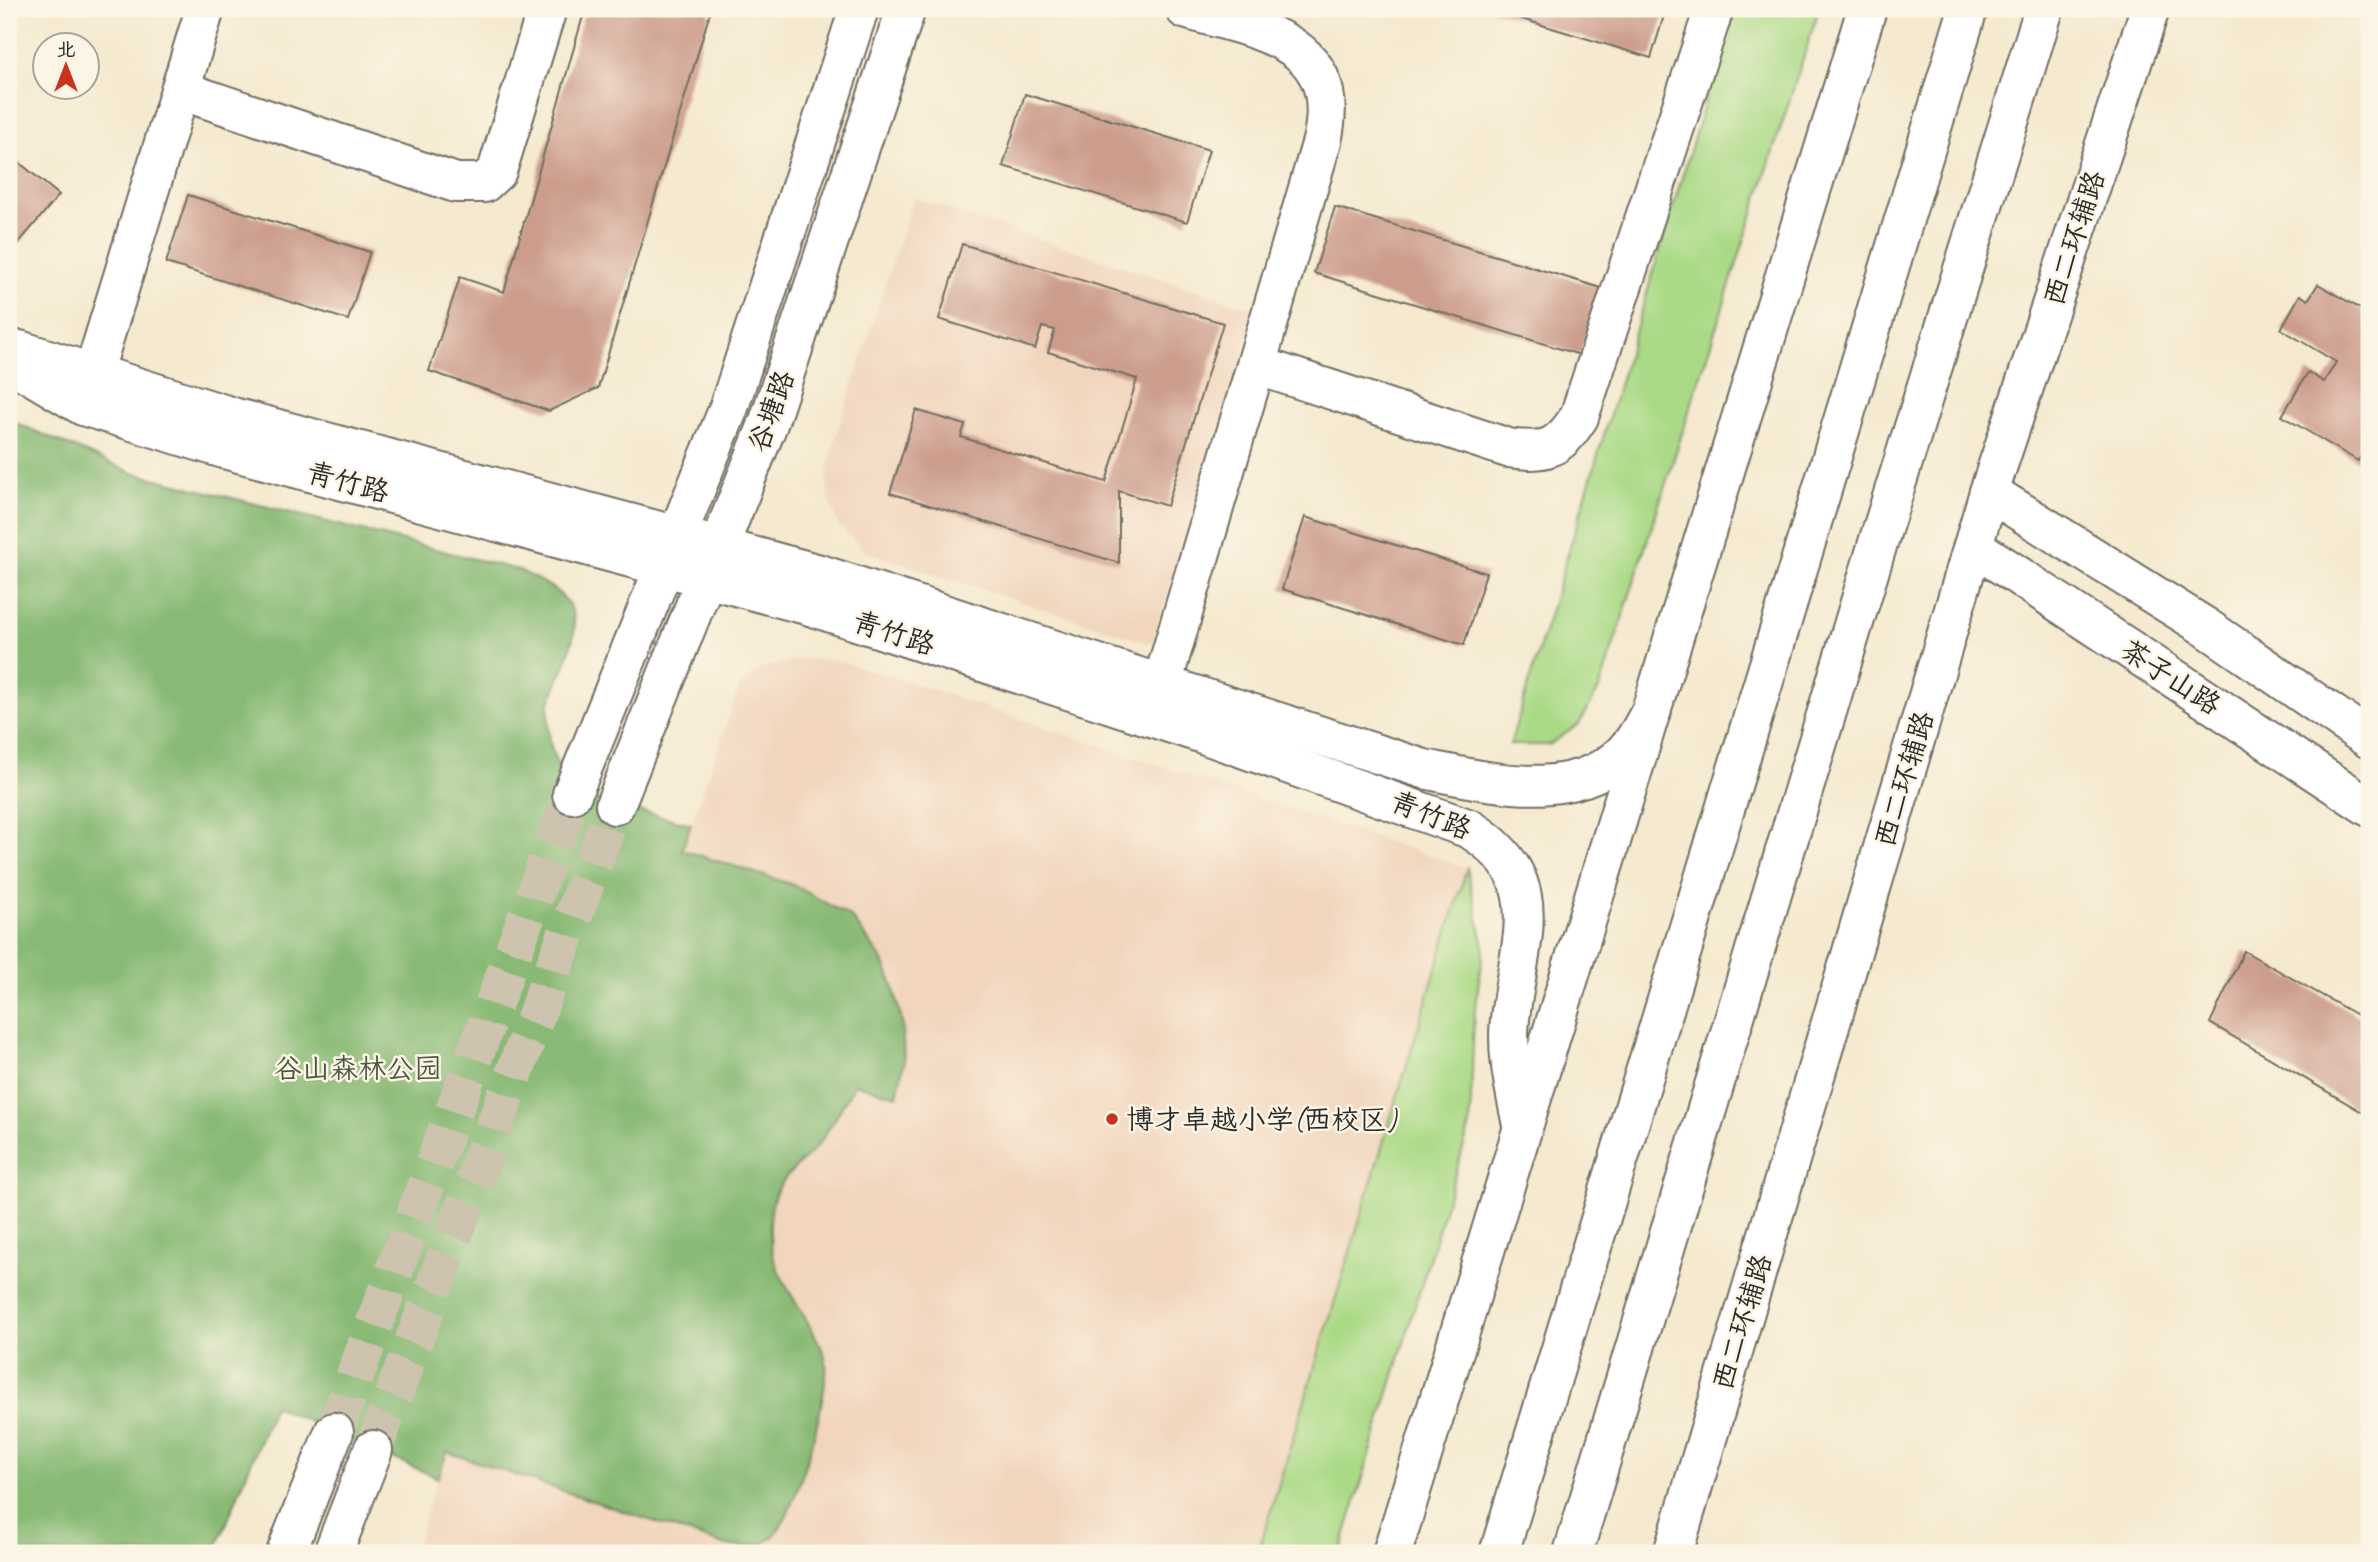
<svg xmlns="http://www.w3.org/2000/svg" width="2378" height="1562" font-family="Caveat,'LXGW WenKai TC',sans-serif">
<rect width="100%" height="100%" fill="#fcf5e5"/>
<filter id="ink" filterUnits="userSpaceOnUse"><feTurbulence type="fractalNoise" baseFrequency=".0143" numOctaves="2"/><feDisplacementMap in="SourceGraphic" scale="14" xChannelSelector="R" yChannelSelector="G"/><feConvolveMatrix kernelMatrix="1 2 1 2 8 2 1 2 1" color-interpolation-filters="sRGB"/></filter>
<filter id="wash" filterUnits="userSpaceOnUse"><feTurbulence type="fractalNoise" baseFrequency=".00686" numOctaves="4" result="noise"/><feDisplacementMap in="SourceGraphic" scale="28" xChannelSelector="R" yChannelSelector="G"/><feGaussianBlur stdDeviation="1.57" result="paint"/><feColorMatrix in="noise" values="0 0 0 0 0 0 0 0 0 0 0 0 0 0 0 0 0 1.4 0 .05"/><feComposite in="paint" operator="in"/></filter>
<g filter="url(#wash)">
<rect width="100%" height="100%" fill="#f5e9cf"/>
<g fill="#f1d5bd">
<path d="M 913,198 L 1257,310 L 1152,644 L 866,552 L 839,526 L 829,500 L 827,476 L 834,443 Z"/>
<path d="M 798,659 L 835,660 L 901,679 L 1467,868 L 1258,1553 L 413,1553 L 446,1452 L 727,1546 L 782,1527 L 790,1507 L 813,1446 L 826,1361 L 803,1313 L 780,1279 L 770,1249 L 771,1206 L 780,1183 L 821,1141 L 855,1084 L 794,885 L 682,850 L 739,688 L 760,669 Z"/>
</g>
<g fill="#abda87" stroke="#6b8259" stroke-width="2">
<path d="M 1733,9 L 1819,9 L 1600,687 L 1579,724 L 1549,745 L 1510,745 Z"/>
<path d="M 1467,868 L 1484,947 L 1474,1015 L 1470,1125 L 1340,1553 L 1258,1553 Z"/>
</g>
<path fill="#88ba74" stroke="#5a7250" stroke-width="2" d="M 9,420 L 133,473 L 518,570 C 575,596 587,611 562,672 C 558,683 550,696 549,708 C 546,747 555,760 572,794 L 691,824 L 682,850 L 794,885 L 852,918 L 882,959 L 893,985 L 902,1022 L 904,1062 L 897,1096 L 855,1084 C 844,1102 834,1122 822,1139 C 805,1165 775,1175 771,1210 C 764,1267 789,1286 813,1332 C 817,1340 825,1352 826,1361 C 830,1390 794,1525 769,1540 C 757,1548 740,1546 727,1546 L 447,1452 L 438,1478 L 274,1406 L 219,1542 L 211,1553 L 23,1553 L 9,1548 Z"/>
<g id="blocks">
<g fill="#cc9c8c">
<path d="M 585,9 L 711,9 L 598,388 L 549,411 L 429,371 L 460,277 L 504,292 Z"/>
<path d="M 1489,9 L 1666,9 L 1651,58 Z"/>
<path d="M 1025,94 L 1209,150 L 1187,222 L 1003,166 Z"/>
<path d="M 9,135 L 19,143 L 10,155 L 59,195 L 17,245 L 9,238 Z"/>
<path d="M 188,195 L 370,252 L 348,320 L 166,263 Z"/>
<path d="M 1335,207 L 1601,288 L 1580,355 L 1314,273 Z"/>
<path d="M 962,244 L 1223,323 L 1167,506 L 1119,491 L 1119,563 L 890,493 L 916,410 L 965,425 L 961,437 L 1106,482 L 1137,379 L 1048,352 L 1055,330 L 1042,327 L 1035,349 L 939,319 Z"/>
<path d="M 2318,284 L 2369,314 L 2369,442 L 2358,461 L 2282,416 L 2308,372 L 2324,382 L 2336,362 L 2281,329 L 2300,295 L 2308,300 Z"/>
<path d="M 1305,517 L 1486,573 L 1464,645 L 1282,589 Z"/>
<path d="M 2244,951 L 2369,1022 L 2369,1116 L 2210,1023 Z"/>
</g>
</g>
</g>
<g filter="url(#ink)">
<use href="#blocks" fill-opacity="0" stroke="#726e64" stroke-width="2"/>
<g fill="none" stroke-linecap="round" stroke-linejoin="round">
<g stroke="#cdc3ae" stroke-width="38" stroke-dasharray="38 19" stroke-linecap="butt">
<path d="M 334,1432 L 572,794"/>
<path d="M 373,1450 L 615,805"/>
</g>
<g stroke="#726e64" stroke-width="42">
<g id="minor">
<path d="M 180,90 L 456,183 L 484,183 L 497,171 L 547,9"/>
<path d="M 19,350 L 233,417 L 820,574 L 1424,769 C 1490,782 1583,807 1632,743 C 1640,733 1645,721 1652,710"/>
<path d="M 9,362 L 83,406 L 224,449 L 810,606 L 1203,734 L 1470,829 C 1552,880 1518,941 1510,1019 C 1506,1055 1515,1090 1522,1125"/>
<path d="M 1256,365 L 1508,448 C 1546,453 1558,450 1579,417 L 1714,9"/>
<path d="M 86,397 L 205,9"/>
<path d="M 1155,708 L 1322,141 C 1345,40 1259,31 1185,9"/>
<path d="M 1392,1553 L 1867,9"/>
<path d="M 1673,1553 L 1989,492 L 2150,9"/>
</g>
</g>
<g stroke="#726e64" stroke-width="42">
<g id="major">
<path d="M 1989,492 L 2204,626 L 2369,739"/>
<path d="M 1973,546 L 2369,807"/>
<path d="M 572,794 L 728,410 L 859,9"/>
<path d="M 615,805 L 768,424 L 906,9"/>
<path d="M 286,1553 L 334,1432"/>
<path d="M 333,1553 L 373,1450"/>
</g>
</g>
<g stroke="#726e64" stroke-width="42">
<g id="highway">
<path d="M 1499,1553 L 1968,9"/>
<path d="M 1573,1553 L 1881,533 L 2044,9"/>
</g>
</g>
<use href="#minor" stroke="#fff" stroke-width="38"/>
<use href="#major" stroke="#fff" stroke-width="38"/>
<use href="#highway" stroke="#fff" stroke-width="38"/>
</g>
</g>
<circle fill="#c8321e" stroke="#fcf5e5" stroke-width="2.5" cx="1112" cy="1119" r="7"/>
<g text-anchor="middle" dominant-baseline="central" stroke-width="5" stroke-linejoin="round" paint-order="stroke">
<g font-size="28" fill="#2b2b2b" stroke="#fcf5e5">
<text transform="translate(2074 238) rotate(-72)">西二环辅路</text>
<text transform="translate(771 411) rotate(-70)">谷塘路</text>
<text transform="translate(348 482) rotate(15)">青竹路</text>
<text transform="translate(894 633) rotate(18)">青竹路</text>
<text transform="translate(2171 677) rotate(33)">茶子山路</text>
<text transform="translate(1904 779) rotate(-73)">西二环辅路</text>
<text transform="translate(1431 815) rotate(22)">青竹路</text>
<text transform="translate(1742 1322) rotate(-73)">西二环辅路</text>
</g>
<g font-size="28" fill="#4b5742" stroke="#fcf5e5">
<text x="358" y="1068">谷山森林公园</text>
</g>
<g font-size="28" fill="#2b2b2b" stroke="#fcf5e5" text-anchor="start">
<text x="1126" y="1119">博才卓越小学(西校区)</text>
</g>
</g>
<rect width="2378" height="1562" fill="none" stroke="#fcf5e5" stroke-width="35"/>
<g transform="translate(66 66)"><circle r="33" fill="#fcf5e5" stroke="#a8a49b" stroke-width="2"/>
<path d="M0-5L12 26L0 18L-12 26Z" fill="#c8321e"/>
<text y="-10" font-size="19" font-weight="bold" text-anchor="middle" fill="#2b2b2b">北</text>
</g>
</svg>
